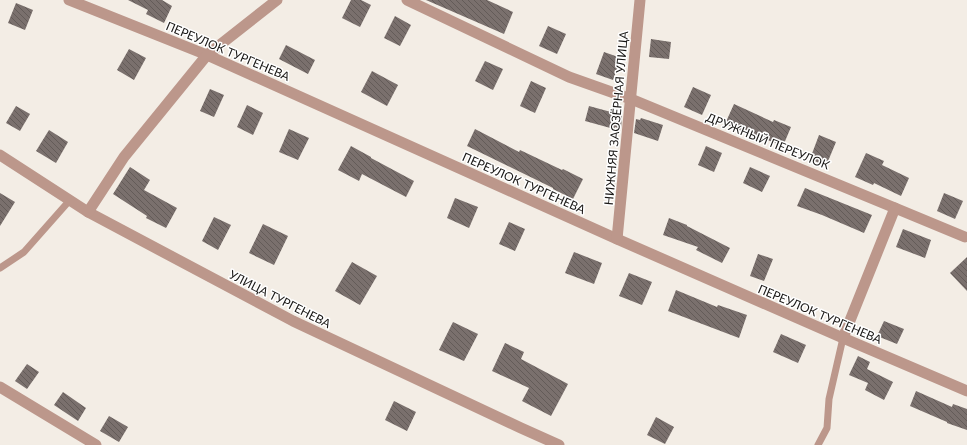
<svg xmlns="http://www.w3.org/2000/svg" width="967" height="445" font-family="Lato,sans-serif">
<defs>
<pattern id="building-back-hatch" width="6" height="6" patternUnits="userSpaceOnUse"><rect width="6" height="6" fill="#7a706d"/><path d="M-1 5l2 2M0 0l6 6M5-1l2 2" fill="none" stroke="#635b58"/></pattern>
</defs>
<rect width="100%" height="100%" fill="#f3ede5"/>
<g fill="url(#building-back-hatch)">
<path d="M 128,0 L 162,0 L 172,6 L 164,23 L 146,14 L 148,10 Z"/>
<path d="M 351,0 L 361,0 L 371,5 L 360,27 L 342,18 Z"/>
<path d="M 426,0 L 487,0 L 513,12 L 504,34 Z"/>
<path d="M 16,3 L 33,10 L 25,30 L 8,23 Z"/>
<path d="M 395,16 L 411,25 L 400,46 L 384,38 Z"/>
<path d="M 548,26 L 566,34 L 557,54 L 539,46 Z"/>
<path d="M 651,39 L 671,42 L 669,59 L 649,57 Z"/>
<path d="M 286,45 L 315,60 L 308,74 L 279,59 Z"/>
<path d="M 129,49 L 146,58 L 134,80 L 117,70 Z"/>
<path d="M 604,52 L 621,58 L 613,80 L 596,74 Z"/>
<path d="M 485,61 L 503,69 L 493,90 L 475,81 Z"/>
<path d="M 372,71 L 398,85 L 387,106 L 361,92 Z"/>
<path d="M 531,81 L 546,88 L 535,113 L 520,106 Z"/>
<path d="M 693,87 L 711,95 L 702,115 L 684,107 Z"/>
<path d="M 210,89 L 224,95 L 214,117 L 200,111 Z"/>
<path d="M 734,104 L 773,122 L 774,120 L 791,127 L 783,146 L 746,132 L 746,133 L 725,124 Z"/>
<path d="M 247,105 L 263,113 L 253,135 L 237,127 Z"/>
<path d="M 16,106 L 30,114 L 20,131 L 6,123 Z"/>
<path d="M 589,106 L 622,115 L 621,129 L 615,127 L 614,129 L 585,121 Z"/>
<path d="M 641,118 L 663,125 L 658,141 L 634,133 L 636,119 L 640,120 Z"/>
<path d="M 289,129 L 309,138 L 298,160 L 279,152 Z"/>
<path d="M 475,129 L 519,152 L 520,150 L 562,170 L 563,169 L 583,179 L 573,199 L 553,189 L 553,188 L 467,146 Z"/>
<path d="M 49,130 L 68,142 L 56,163 L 36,151 Z"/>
<path d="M 819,135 L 836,142 L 826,166 L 810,159 Z"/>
<path d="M 351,146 L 371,157 L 371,158 L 414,181 L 406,197 L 362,174 L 359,181 L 338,170 Z"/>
<path d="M 706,146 L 722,153 L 714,172 L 698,165 Z"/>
<path d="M 866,153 L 884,161 L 882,165 L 909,178 L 901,196 L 874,183 L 873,185 L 855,177 Z"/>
<path d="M 130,167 L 150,180 L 144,190 L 177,208 L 166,228 L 146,218 L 147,216 L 113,194 Z"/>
<path d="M 750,167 L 770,176 L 762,192 L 743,183 Z"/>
<path d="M 805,188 L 872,215 L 864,233 L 822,215 L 797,206 Z"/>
<path d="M 0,193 L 15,202 L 0,226 Z"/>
<path d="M 944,193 L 963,201 L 955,219 L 937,211 Z"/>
<path d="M 455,198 L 478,207 L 469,228 L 447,218 Z"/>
<path d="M 214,217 L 231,225 L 218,250 L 202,241 Z"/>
<path d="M 669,218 L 687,225 L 687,226 L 730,248 L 722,263 L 696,250 L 698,247 L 663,235 Z"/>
<path d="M 509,222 L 525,229 L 515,251 L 499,244 Z"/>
<path d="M 263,224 L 288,236 L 274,265 L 249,253 Z"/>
<path d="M 903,229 L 931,240 L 925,258 L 896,247 Z"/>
<path d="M 574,252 L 602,263 L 594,284 L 565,273 Z"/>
<path d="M 758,254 L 773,259 L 764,281 L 750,276 Z"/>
<path d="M 967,257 L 967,291 L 950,273 Z"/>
<path d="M 352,262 L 377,276 L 360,305 L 335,291 Z"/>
<path d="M 629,273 L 652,282 L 642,305 L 619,296 Z"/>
<path d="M 676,290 L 717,307 L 718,305 L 747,315 L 739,338 L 668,311 Z"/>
<path d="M 884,321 L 904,329 L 897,344 L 877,336 Z"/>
<path d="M 453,322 L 478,334 L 464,361 L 439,350 Z"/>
<path d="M 781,334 L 806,345 L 798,363 L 773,352 Z"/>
<path d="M 505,343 L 524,352 L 521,359 L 568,384 L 551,416 L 522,401 L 529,388 L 492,371 Z"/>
<path d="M 858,356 L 870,362 L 867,369 L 893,382 L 884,400 L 865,390 L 868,383 L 849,375 Z"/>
<path d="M 27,364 L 39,372 L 27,389 L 15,381 Z"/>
<path d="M 916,391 L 952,407 L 953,404 L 967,409 L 967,430 L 947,423 L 947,422 L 910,406 Z"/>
<path d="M 63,392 L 86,408 L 78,421 L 54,405 Z"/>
<path d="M 394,401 L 416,412 L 407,431 L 385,420 Z"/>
<path d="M 109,416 L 128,427 L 119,442 L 100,431 Z"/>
<path d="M 656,417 L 674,427 L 665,444 L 647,435 Z"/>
</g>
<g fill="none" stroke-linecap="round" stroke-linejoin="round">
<g stroke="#bc978b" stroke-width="7">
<path d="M 0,268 L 24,252 L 70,200"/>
<path d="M 818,445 L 827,428 L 829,399 L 843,338"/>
</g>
<g stroke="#bc978b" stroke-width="11">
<path d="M 69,0 L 207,55 L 617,239 L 843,338 L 967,391"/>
<path d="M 407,0 L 569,77 L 631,99 L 895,208 L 965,237"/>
<path d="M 0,155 L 88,212 L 293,321 L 521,428 L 559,445"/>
<path d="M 88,212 L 124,157 L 207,55 L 277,0"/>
<path d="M 617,239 L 640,0"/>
<path d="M 843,338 L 895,208"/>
<path d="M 0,387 L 96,445"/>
</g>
</g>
<g text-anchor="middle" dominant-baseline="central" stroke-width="3" stroke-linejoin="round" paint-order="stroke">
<g font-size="12" fill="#191715" stroke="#fff">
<text transform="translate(228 51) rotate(23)">ПЕРЕУЛОК ТУРГЕНЕВА</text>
<text transform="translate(616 118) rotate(-85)">НИЖНЯЯ ЗАОЗЁРНАЯ УЛИЦА</text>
<text transform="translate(768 141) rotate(22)">ДРУЖНЫЙ ПЕРЕУЛОК</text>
<text transform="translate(524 183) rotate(24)">ПЕРЕУЛОК ТУРГЕНЕВА</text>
<text transform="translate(280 299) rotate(27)">УЛИЦА ТУРГЕНЕВА</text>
<text transform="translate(820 314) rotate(23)">ПЕРЕУЛОК ТУРГЕНЕВА</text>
</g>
</g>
</svg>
